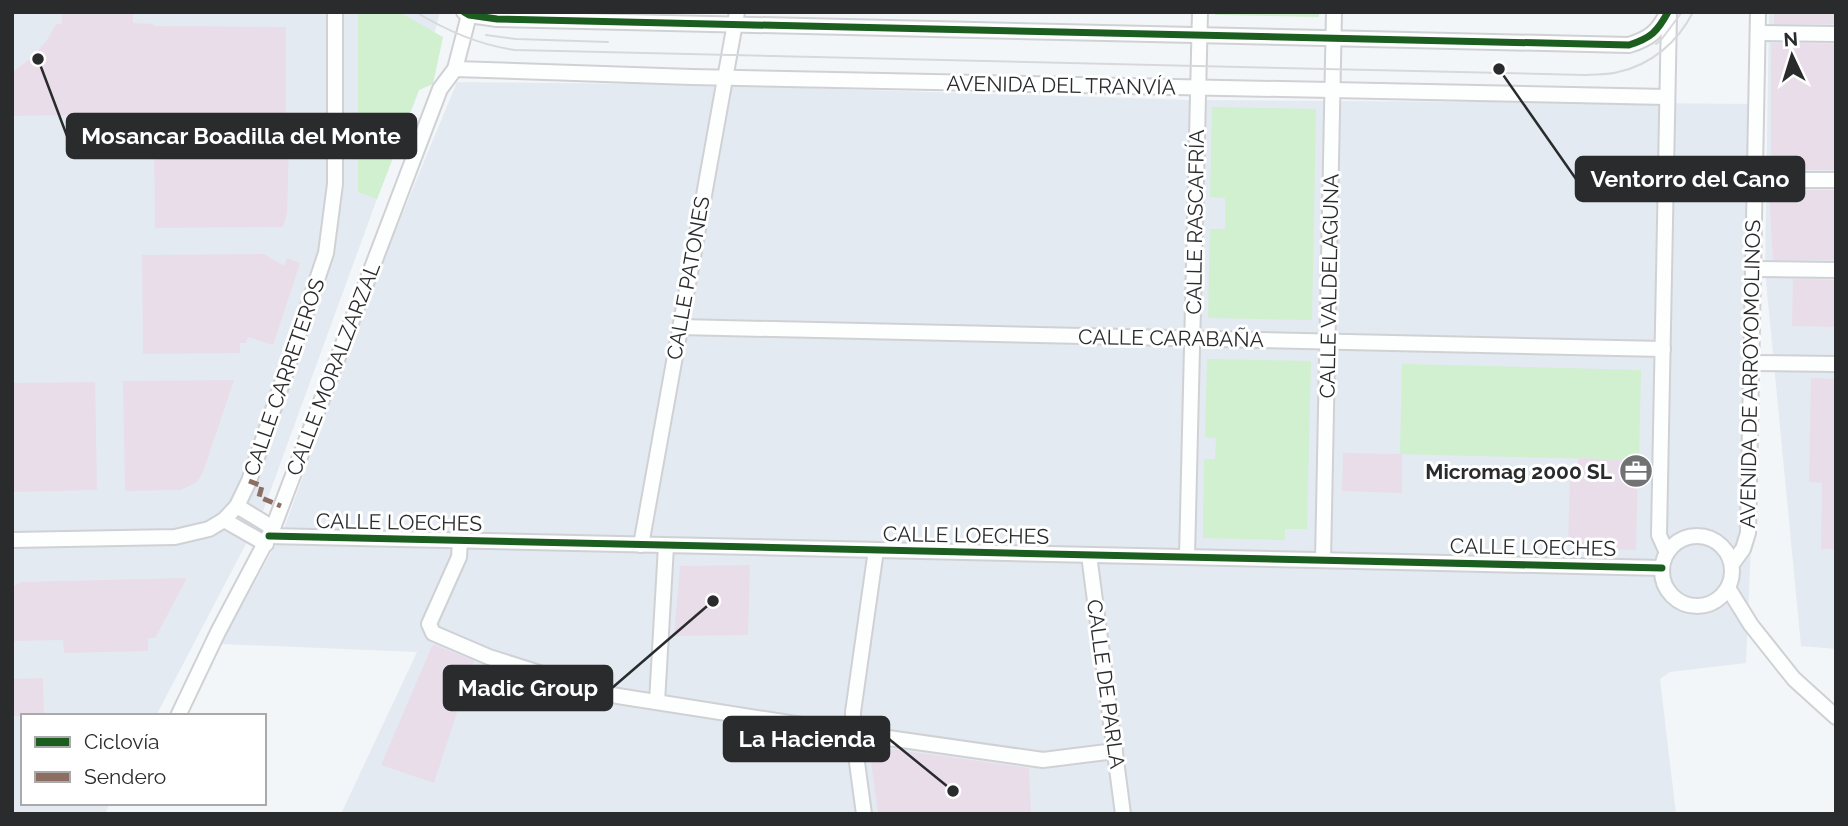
<svg xmlns="http://www.w3.org/2000/svg" width="1848" height="826" font-family="Raleway,sans-serif">
<rect width="100%" height="100%" fill="#f3f6f9"/>
<g fill="#e3eaf2">
<path d="M 12,12 L 440,12 L 419,90 L 377,199 L 263,511 L 156,716 L 23,716 L 23,803 L 110,803 L 105,814 L 12,814 Z"/>
<path d="M 1769,12 L 1836,12 L 1836,649 L 1801,646 L 1765,271 Z"/>
<path d="M 457,82 L 710,85 L 1188,100 L 1762,104 L 1758,384 L 1746,663 L 1670,672 L 1660,679 L 1676,814 L 341,814 L 417,652 L 221,644 L 283,531 L 377,275 Z"/>
</g>
<g fill="#d1f0cf">
<path d="M 358,12 L 399,12 L 443,37 L 433,84 L 419,90 L 377,199 L 358,192 Z"/>
<path d="M 1215,12 L 1319,12 L 1319,17 L 1215,15 Z"/>
<path d="M 1212,107 L 1316,109 L 1312,320 L 1208,318 L 1210,229 L 1225,229 L 1225,198 L 1210,197 Z"/>
<path d="M 1207,359 L 1311,361 L 1307,529 L 1285,529 L 1285,540 L 1203,538 L 1204,459 L 1215,459 L 1216,438 L 1205,437 Z"/>
<path d="M 1402,364 L 1641,370 L 1639,460 L 1400,454 Z"/>
</g>
<g fill="#eaddea">
<path d="M 62,12 L 133,12 L 133,23 L 153,24 L 153,26 L 286,27 L 286,115 L 154,114 L 12,116 L 12,73 L 34,55 L 47,40 L 56,24 L 62,24 Z"/>
<rect x="1774" y="12" width="62" height="12"/>
<path d="M 1771,43 L 1836,44 L 1836,170 L 1771,170 Z"/>
<path d="M 289,140 L 287,213 L 283,227 L 155,228 L 154,141 Z"/>
<path d="M 1769,190 L 1836,190 L 1836,260 L 1773,260 Z"/>
<path d="M 264,254 L 284,266 L 287,258 L 300,263 L 273,345 L 248,337 L 246,343 L 240,343 L 240,353 L 143,354 L 142,255 Z"/>
<path d="M 1793,279 L 1836,280 L 1836,327 L 1792,326 Z"/>
<path d="M 1811,378 L 1836,379 L 1836,549 L 1821,549 L 1822,483 L 1809,482 Z"/>
<path d="M 234,380 L 203,472 L 197,482 L 181,490 L 125,491 L 123,381 Z"/>
<path d="M 95,382 L 97,490 L 12,492 L 12,383 Z"/>
<path d="M 1343,453 L 1402,454 L 1402,493 L 1342,491 Z"/>
<path d="M 1578,458 L 1638,460 L 1636,550 L 1573,548 L 1573,546 L 1568,546 L 1570,472 L 1578,472 Z"/>
<path d="M 750,565 L 748,635 L 674,636 L 680,566 Z"/>
<path d="M 187,578 L 155,638 L 148,638 L 148,651 L 64,653 L 63,640 L 12,641 L 12,587 L 21,582 Z"/>
<path d="M 433,644 L 474,661 L 434,783 L 381,765 Z"/>
<path d="M 43,678 L 44,716 L 12,716 L 12,679 Z"/>
<path d="M 869,746 L 1029,768 L 1031,814 L 878,814 Z"/>
</g>
<g fill="none" stroke-linecap="round" stroke-linejoin="round">
<g stroke="#d0d1d4" stroke-width="18">
<g id="street">
<path d="M 464,12 L 469,15 L 497,19 L 1629,45 C 1651,38 1657,32 1668,12"/>
<path d="M 1758,33 L 1836,34"/>
<path d="M 455,69 L 692,77 L 1667,97"/>
<path d="M 1755,180 L 1836,180"/>
<path d="M 1753,269 L 1836,270"/>
<path d="M 680,327 L 1663,349"/>
<path d="M 1751,363 L 1836,364"/>
<path d="M 237,506 L 273,528"/>
<path d="M 224,520 L 266,544"/>
<path d="M 269,536 L 1662,568"/>
<circle cx="1697" cy="571" r="35"/>
<path d="M 12,540 L 175,537 L 209,529 L 224,520 L 237,506 L 249,481 L 326,253 L 335,184 L 335,12"/>
<path d="M 460,541 L 459,557 L 429,624 L 433,633 L 489,657 L 606,694 L 624,697 L 853,733 L 1043,760 L 1115,751"/>
<path d="M 641,545 L 737,12"/>
<path d="M 1667,553 L 1659,535 L 1669,14"/>
<path d="M 1089,555 L 1123,814"/>
<path d="M 1187,557 L 1200,12"/>
<path d="M 1323,560 L 1334,12"/>
<path d="M 1732,564 L 1743,549 L 1748,533 L 1758,12"/>
<path d="M 1728,588 L 1751,625 L 1794,679 L 1836,717"/>
<path d="M 657,702 L 666,546"/>
<path d="M 178,716 L 218,632 L 273,528 L 440,89 L 455,69 L 469,15"/>
<path d="M 864,814 L 853,733 L 853,712 L 876,550"/>
</g>
</g>
<use href="#street" stroke="#fdfefe" stroke-width="14"/>
<g stroke="#d8d8da" stroke-width="2">
<path d="M 416,12 C 447,31 479,45 515,50 L 1585,75 C 1596,74 1608,75 1618,72 C 1651,65 1678,42 1693,12"/>
<path d="M 486,35 L 516,39 L 608,42"/>
<path d="M 1656,44 L 1661,40 L 1682,12"/>
</g>
<path stroke="#8d6e63" stroke-width="5" stroke-dasharray="10 5" stroke-linecap="butt" d="M 249,481 L 262,486 L 259,497 L 281,506"/>
<g stroke="#fff" stroke-width="11">
<g id="cycleway">
<path d="M 464,12 L 469,15 L 497,19 L 1629,45 C 1651,38 1657,32 1668,12"/>
<path d="M 269,536 L 1662,568"/>
</g>
</g>
<use href="#cycleway" stroke="#1b5e20" stroke-width="7"/>
</g>
<defs>
<g id="office-disc" transform="scale(1.75)"><circle r="9.5" fill="#707274" stroke="#fff"/><path d="M-6-3h4V-5.5h4V-3h4V5H-6ZM-1-4.5V-3h2v-1.5ZM-6 0V1H6V0Z" fill="#fff"/></g>
</defs>
<g fill-rule="evenodd">
<use href="#office-disc" x="1636" y="471"/>
</g>
<g text-anchor="middle" dominant-baseline="central" stroke-width="6" stroke-linejoin="round" paint-order="stroke">
<g font-size="21" fill="#2a2b2d" stroke="#fff">
<text transform="translate(1061 85) rotate(1)">AVENIDA DEL TRANVÍA</text>
<text transform="translate(1195 222) rotate(-89)">CALLE RASCAFRÍA</text>
<text transform="translate(688 278) rotate(-80)">CALLE PATONES</text>
<text transform="translate(1329 286) rotate(-89)">CALLE VALDELAGUNA</text>
<text transform="translate(1171 338) rotate(1)">CALLE CARABAÑA</text>
<text transform="translate(333 369) rotate(-69)">CALLE MORALZARZAL</text>
<text transform="translate(1750 374) rotate(-89)">AVENIDA DE ARROYOMOLINOS</text>
<text transform="translate(284 377) rotate(-71)">CALLE CARRETEROS</text>
<text transform="translate(399 522) rotate(1)">CALLE LOECHES</text>
<text transform="translate(966 535) rotate(1)">CALLE LOECHES</text>
<text transform="translate(1533 547) rotate(1)">CALLE LOECHES</text>
<text transform="translate(1106 684) rotate(82)">CALLE DE PARLA</text>
</g>
<g font-size="21" font-weight="bold" fill="#2a2b2d" stroke="#fff" text-anchor="end">
<text x="1612" y="471">Micromag 2000 SL</text>
</g>
</g>
<path fill="none" stroke="#2a2b2d" stroke-width="2.5" d="M38 59L67 136M1499 69L1576 179M713 601L612 688M953 791L889 739"/>
<g fill="#2a2b2d" stroke="#fff" stroke-width="2.5">
<circle cx="38" cy="59" r="7"/>
<circle cx="1499" cy="69" r="7"/>
<circle cx="713" cy="601" r="7"/>
<circle cx="953" cy="791" r="7"/>
</g>
<g fill="#2a2b2d" stroke="#2a2b2d" stroke-width="2.5">
<rect x="67" y="114" width="349" height="44" rx="7"/>
<rect x="1576" y="157" width="228" height="44" rx="7"/>
<rect x="444" y="666" width="168" height="44" rx="7"/>
<rect x="724" y="717" width="165" height="44" rx="7"/>
</g>
<g font-size="23" text-anchor="middle" font-weight="bold" fill="#fff">
<text x="241" y="144">Mosancar Boadilla del Monte</text>
<text x="1690" y="187">Ventorro del Cano</text>
<text x="528" y="696">Madic Group</text>
<text x="807" y="747">La Hacienda</text>
</g>
<rect width="1848" height="826" fill="none" stroke="#2a2b2d" stroke-width="28"/>
<rect x="21" y="714" width="245" height="91" fill="#ffffff" stroke="#aaaaab" stroke-width="2"/>
<rect x="35" y="737" width="35" height="10" fill="#1b5e20" stroke="#aaaaab" stroke-width="2"/>
<text x="84" y="749" font-size="21" fill="#2a2b2d">Ciclovía</text>
<rect x="35" y="772" width="35" height="10" fill="#8d6e63" stroke="#aaaaab" stroke-width="2"/>
<text x="84" y="784" font-size="21" fill="#2a2b2d">Sendero</text>
<g transform="translate(1792 56) rotate(356)" stroke="#ffffff" stroke-width="5" paint-order="stroke">
<path d="M0-5L12 26L0 18L-12 26Z" fill="#2a2b2d"/>
<text y="-10" font-size="19" font-weight="bold" text-anchor="middle" fill="#2a2b2d">N</text>
</g>
</svg>
